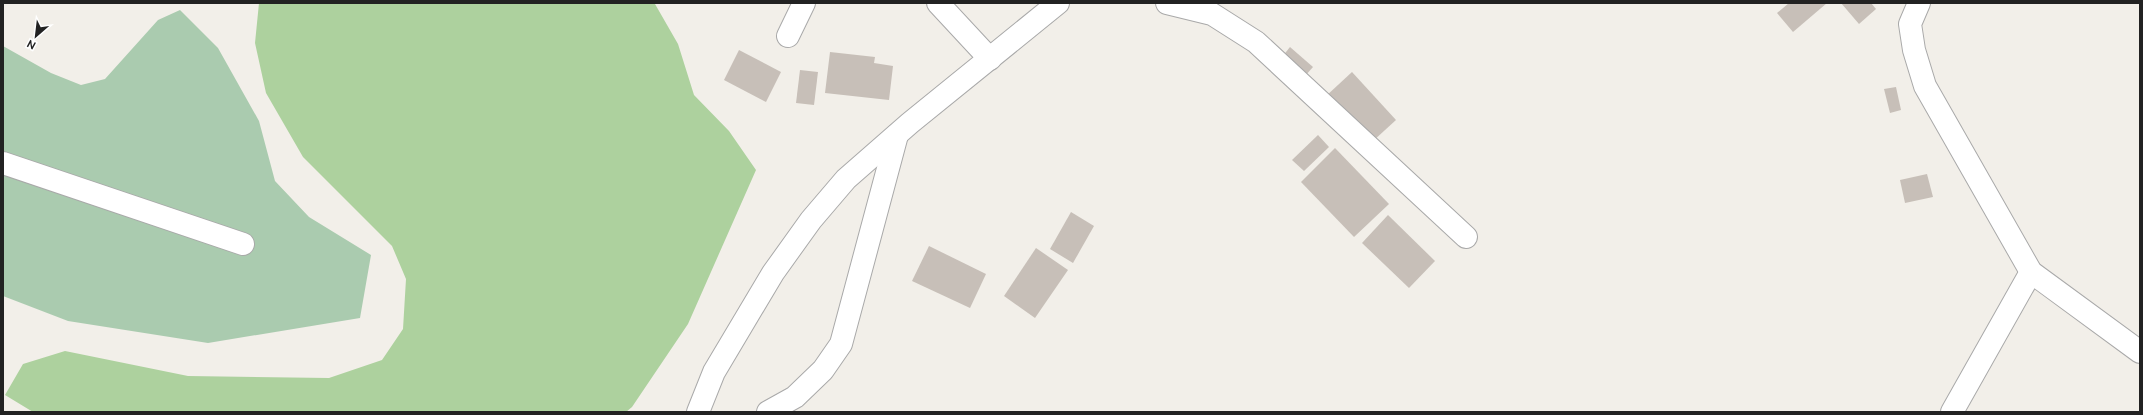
<svg xmlns="http://www.w3.org/2000/svg" width="2143" height="415" font-family="Ubuntu,sans-serif">
<rect width="100%" height="100%" fill="#f2efe9"/>
<path fill="#add19e" d="M 259,3 L 655,4 L 678,44 L 694,95 L 729,131 L 756,170 L 688,324 L 632,407 L 626,412 L 33,412 L 5,395 L 23,364 L 65,351 L 188,376 L 329,378 L 382,360 L 403,329 L 406,279 L 392,246 L 303,157 L 266,93 L 255,43 Z"/>
<path fill="#aacbaf" d="M 180,10 L 218,48 L 259,121 L 275,181 L 309,217 L 371,255 L 360,318 L 208,343 L 68,321 L 3,296 L 3,46 L 51,73 L 81,85 L 105,79 L 158,20 Z"/>
<g fill="#c7bfb8">
<path d="M 1789,3 L 1827,3 L 1793,32 L 1777,13 Z"/>
<path d="M 1841,3 L 1871,3 L 1876,9 L 1859,24 Z"/>
<path d="M 1290,47 L 1313,67 L 1305,76 L 1282,57 Z"/>
<path d="M 739,50 L 781,72 L 766,102 L 724,80 Z"/>
<path d="M 830,52 L 875,57 L 874,63 L 893,66 L 889,100 L 825,93 Z"/>
<path d="M 800,70 L 818,72 L 814,105 L 796,103 Z"/>
<path d="M 1352,72 L 1396,120 L 1373,141 L 1325,97 Z"/>
<path d="M 1896,87 L 1901,110 L 1890,113 L 1884,89 Z"/>
<path d="M 1318,135 L 1329,147 L 1304,171 L 1292,160 Z"/>
<path d="M 1335,148 L 1389,204 L 1354,237 L 1301,182 Z"/>
<path d="M 1927,174 L 1933,197 L 1905,203 L 1900,180 Z"/>
<path d="M 1071,212 L 1094,226 L 1073,263 L 1050,249 Z"/>
<path d="M 1388,215 L 1435,261 L 1409,288 L 1362,243 Z"/>
<path d="M 929,246 L 986,274 L 970,308 L 912,281 Z"/>
<path d="M 1036,248 L 1068,270 L 1035,318 L 1004,296 Z"/>
</g>
<g fill="none" stroke-linecap="round" stroke-linejoin="round">
<g stroke="#a9a9a9" stroke-width="24">
<g id="minor">
<path d="M 938,3 L 990,59"/>
<path d="M 1167,3 L 1212,14 L 1256,42 L 1466,237"/>
<path d="M 1919,3 L 1910,24 L 1914,50 L 1925,86 L 2031,272 L 2140,352"/>
<path d="M 788,36 L 804,3"/>
<path d="M 3,163 L 243,244"/>
<path d="M 698,412 L 714,372 L 773,273 L 811,220 L 846,179 L 910,123 L 1058,3"/>
<path d="M 768,412 L 795,397 L 823,370 L 841,344 L 897,135"/>
<path d="M 1952,412 L 2031,272"/>
</g>
</g>
<use href="#minor" stroke="#fff" stroke-width="22"/>
</g>
<rect width="2143" height="415" fill="none" stroke="#222222" stroke-width="8"/>
<g transform="translate(36 36) rotate(208)" stroke="#ffffff" stroke-width="3" paint-order="stroke">
<path d="M0-3L7 15L0 10L-7 15Z" fill="#222222"/>
<text y="-6" font-size="11" font-weight="bold" text-anchor="middle" fill="#222222">N</text>
</g>
</svg>
